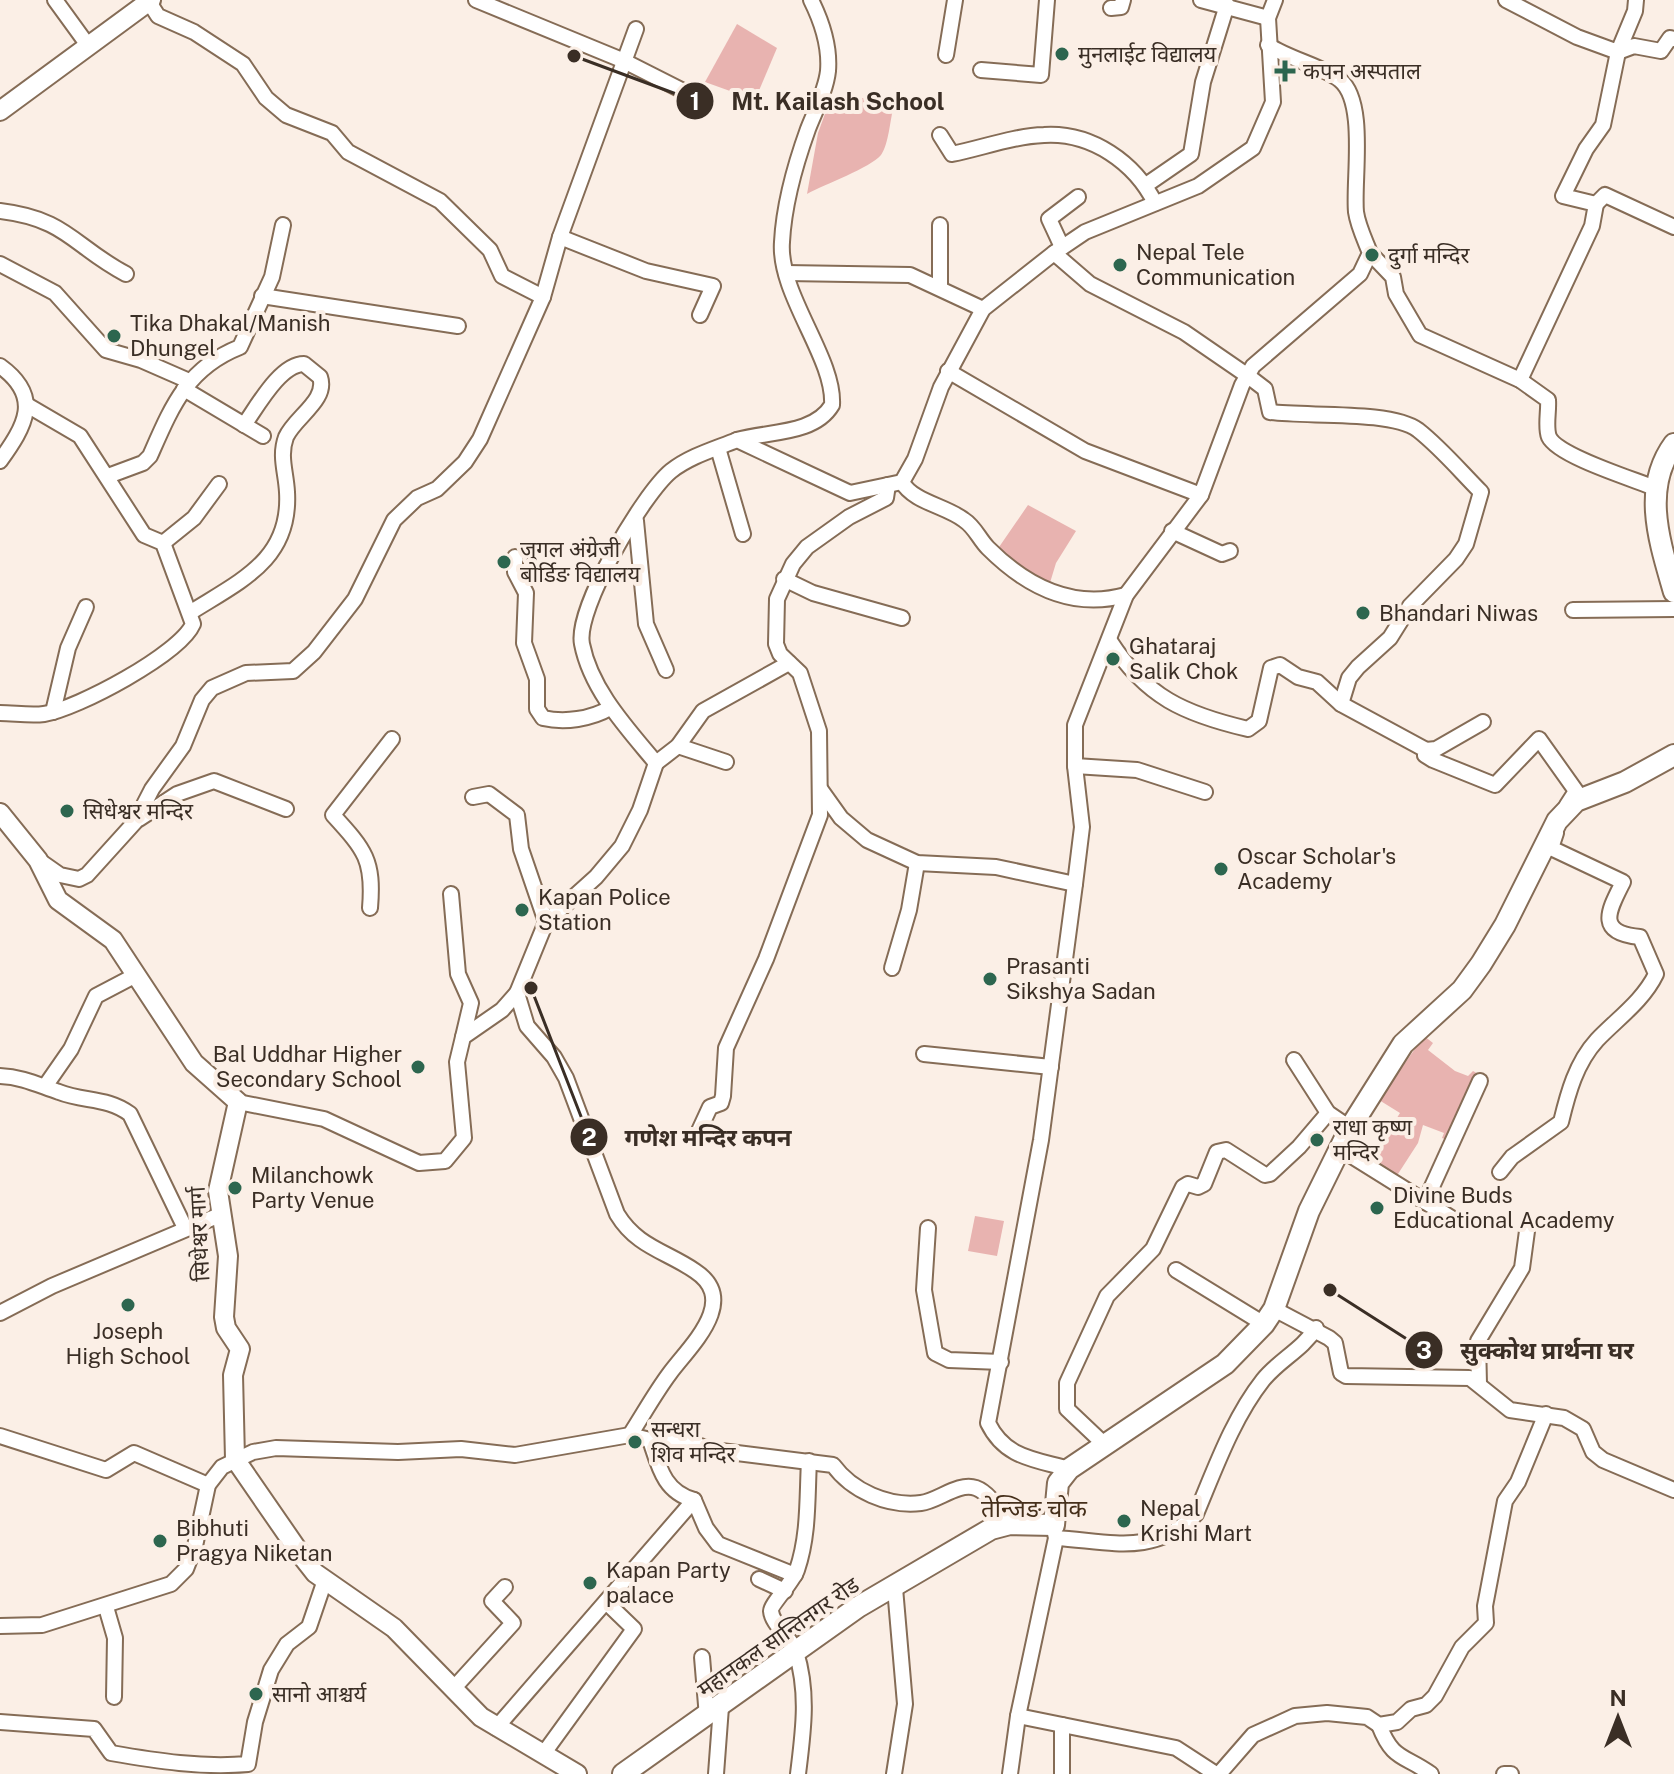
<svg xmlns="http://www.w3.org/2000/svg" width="1674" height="1774" font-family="'Public Sans','Noto Sans Devanagari',sans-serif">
<rect width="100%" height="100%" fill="#fbefe6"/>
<g fill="#e8b3b0">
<path d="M 737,24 L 777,48 L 755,100 L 705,82 Z"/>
<path d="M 862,98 L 894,105 C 890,119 889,144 881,155 C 870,168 825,184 807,194 L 818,133 L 830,100 Z"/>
<path d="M 1028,505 L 1076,531 L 1056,563 L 1049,586 L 997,550 Z"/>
<path d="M 1424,1036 L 1433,1043 L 1428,1050 L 1455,1071 L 1468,1076 L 1473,1071 L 1480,1075 L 1447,1140 L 1442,1138 L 1444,1133 L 1423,1125 L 1418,1143 L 1396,1177 L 1351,1150 L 1354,1144 L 1373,1156 L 1400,1113 L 1379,1100 Z"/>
<path d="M 975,1216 L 1004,1221 L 997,1256 L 968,1251 Z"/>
</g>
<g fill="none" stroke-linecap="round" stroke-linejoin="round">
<g stroke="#856c56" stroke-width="18">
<g id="minor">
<path d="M 55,0 L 87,44"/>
<path d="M 476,0 L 622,60 L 703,101"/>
<path d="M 1201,0 L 1268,18"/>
<path d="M 1506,0 L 1577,37 L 1618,52 L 1634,46 L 1661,51 L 1670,38 L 1674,39"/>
<path d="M 149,2 L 158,16 L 194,32 L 243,64 L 266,98 L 286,115 L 332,133 L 348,152 L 440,201 L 490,250 L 502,276 L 543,297"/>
<path d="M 1111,8 L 1121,7 L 1123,0"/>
<path d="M 946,55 L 955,0"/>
<path d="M 981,70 L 1041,75 L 1047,0"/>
<path d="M 940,135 L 952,154 C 982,148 1014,136 1044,135 C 1092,132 1135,163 1155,203"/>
<path d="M 1146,185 L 1191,154 L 1203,82 L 1227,5"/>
<path d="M 1596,204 L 1605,195 L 1674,227"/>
<path d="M 0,211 C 67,219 73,246 126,274"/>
<path d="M 940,225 L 940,286"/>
<path d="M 560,237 L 646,271 L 713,286 L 700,315"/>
<path d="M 1062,247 L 1049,219 L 1078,197"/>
<path d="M 1054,253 L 1090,284 L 1184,332 L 1248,376 L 1265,389 L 1270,412 C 1306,417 1391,410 1418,430 C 1441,448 1461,472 1481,492 L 1466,544 L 1456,559 L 1410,606 L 1390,638 L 1358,667 L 1349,678 L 1341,704"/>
<path d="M 1370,253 L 1393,277 L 1396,294 L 1420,335 L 1520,380 L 1548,400 C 1549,411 1545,427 1549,437 C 1558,456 1633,479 1655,488"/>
<path d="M 0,264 L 55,293 L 106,350 L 141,360 L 189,381"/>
<path d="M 786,273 L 910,275 L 983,309"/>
<path d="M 262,296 L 458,326"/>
<path d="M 0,366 C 43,397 25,426 0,461"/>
<path d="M 948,371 L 1085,451 L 1201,495"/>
<path d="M 1520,380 L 1592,226 L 1596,204 L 1563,196 L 1586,149 L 1603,125 L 1618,52 L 1635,11 L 1636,0"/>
<path d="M 184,389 L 263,436"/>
<path d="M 737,440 C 768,431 814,435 832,405 C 835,358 778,294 782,242 C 784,203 795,165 808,129 C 815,111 826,90 828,71 C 830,46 822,22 811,0"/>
<path d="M 718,448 L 743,534"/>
<path d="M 108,476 L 143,463 L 150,456 C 172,406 187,368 240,347 L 272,277 L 283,225"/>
<path d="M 902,482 C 913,502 946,506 964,520 C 975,527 979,539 988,548 C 1026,586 1072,610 1126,595"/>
<path d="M 636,521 L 646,624 L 666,670"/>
<path d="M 1172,531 L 1222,554 L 1230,551"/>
<path d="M 163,543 L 194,518 L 219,484"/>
<path d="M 515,557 L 515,572 L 526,593 L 524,643 L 537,679 L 537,709 L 543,718 C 565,723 591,719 610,708"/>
<path d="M 784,579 L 813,593 L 902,618"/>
<path d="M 1573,610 L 1674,609"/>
<path d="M 191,612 C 242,580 291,559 287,492 C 286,472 279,456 286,437 C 295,417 328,400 320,377 L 304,364 C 280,364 257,407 244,425"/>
<path d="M 1110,641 C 1146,697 1184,714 1248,729 L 1259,721 L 1271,668 L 1280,665 L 1298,677 L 1317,682 L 1341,704 L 1426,750 L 1425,755 L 1433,760 L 1495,785 L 1539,739 L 1576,791 L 1567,805"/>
<path d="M 53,712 L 68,648 L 86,607"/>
<path d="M 0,713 C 14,713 30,716 44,714 C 77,709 180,654 193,624 L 163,543 L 144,535 L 80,436 L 27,405"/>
<path d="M 678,746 L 726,762"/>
<path d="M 1426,750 L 1436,749 L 1483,722"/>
<path d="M 656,763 L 678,746 L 703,711 L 789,663"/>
<path d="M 1075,766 L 1137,770 L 1205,792"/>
<path d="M 821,790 L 841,818 L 867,840 L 917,863 L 996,867 L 1075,884"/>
<path d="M 473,797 L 489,794 L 517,815 L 521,849 L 546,922"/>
<path d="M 139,819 L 177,794 L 214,781 L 286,809"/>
<path d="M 40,861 L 60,875 L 79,879 L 87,875 L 135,822 L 152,789 L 183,746 L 202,700 L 212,688 L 246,673 L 293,671 L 314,652 L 355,599 L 394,520 L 417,498 L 437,489 L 465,462 L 480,439 L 543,297 L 560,237 L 636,29"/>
<path d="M 451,894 L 458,974 L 471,1003 L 463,1037"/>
<path d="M 370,908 C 374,860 365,850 333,815 L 392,739"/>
<path d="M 892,968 L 909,910 L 917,863"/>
<path d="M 924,1054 L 1051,1067"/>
<path d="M 1294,1060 L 1328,1113 L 1350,1128"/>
<path d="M 0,1076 C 23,1077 38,1085 59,1092 C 84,1102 107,1097 130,1114 L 185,1228"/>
<path d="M 46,1085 L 71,1049 L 96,996 L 136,975"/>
<path d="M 238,1102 L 324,1119 L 419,1163 L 445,1161 L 464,1138 L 457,1062 L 463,1037 L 502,1010 L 517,993"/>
<path d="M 698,1133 L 710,1107 L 721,1103 L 723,1096 L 726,1048 L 766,959 L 820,815 L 819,731 L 800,673 L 780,654 L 776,644 L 777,599 L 793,564 L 807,547 L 849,517 L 886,498 L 888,485"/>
<path d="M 1339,1148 L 1456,1221"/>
<path d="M 1500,1172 L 1512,1157 L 1561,1122 C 1568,1093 1576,1063 1597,1040 C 1617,1019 1643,1001 1656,974 L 1640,937 C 1595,933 1609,910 1623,882 L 1551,848 L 1556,833"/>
<path d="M 1425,1202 L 1480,1081"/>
<path d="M 928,1228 L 924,1290 L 935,1353 L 949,1360 L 1001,1362"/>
<path d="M 1176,1270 L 1264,1324"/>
<path d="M 1274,1309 L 1329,1338 L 1335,1343 L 1341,1373 L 1346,1376 L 1470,1378 L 1510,1410 L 1564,1418 L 1583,1429 L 1593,1452 L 1603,1460 L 1674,1490"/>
<path d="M 0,1313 L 52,1286 L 222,1214"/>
<path d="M 1479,1384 L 1478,1341 L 1522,1268 L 1527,1231"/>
<path d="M 630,1435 C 643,1415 655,1393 670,1373 C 690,1346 740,1301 695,1271 C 666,1251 637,1247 617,1214 L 566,1078 L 554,1057 L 527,1026 L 517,993 L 546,922 L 596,877 L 622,846 L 640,810 L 656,763 C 627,728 591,690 582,644 C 575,609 643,494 671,471 C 690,456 715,449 737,440 L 850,493 L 902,482 L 915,459 L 941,387 L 983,309 L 1054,253 L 1085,232 L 1198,186 L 1253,148 L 1273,102 L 1268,18 L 1275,0"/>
<path d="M 0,1436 L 106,1470 L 134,1453 L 208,1485"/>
<path d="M 650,1440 C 659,1467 664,1492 694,1500 L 706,1528 L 718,1544 L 795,1575"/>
<path d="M 1105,1445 L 1067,1409 L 1067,1383 L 1107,1296 L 1153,1249 L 1183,1187 L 1188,1184 L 1198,1187 L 1204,1184 L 1217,1152 L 1226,1150 L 1265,1175 L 1270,1174 L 1299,1147 L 1328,1113"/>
<path d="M 1069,1469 C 1034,1459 1005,1458 988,1423 L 1041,1140 L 1075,884 L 1082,827 L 1075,766 L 1075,725 L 1126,595 L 1201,495 L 1242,385 L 1253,366 L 1360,274 L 1370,253 C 1365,240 1358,226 1356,212 C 1353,180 1367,102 1340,80 C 1324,67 1289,59 1268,45"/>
<path d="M 1056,1538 C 1109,1541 1154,1557 1196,1514 C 1215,1469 1233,1418 1263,1380 C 1279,1360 1302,1350 1316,1328"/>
<path d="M 759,1579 L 785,1591"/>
<path d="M 106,1607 L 115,1638 L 114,1697"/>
<path d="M 0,1626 L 42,1625 L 171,1584 L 186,1569 L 195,1546 L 208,1485 L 222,1467 L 253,1452 L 276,1448 L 398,1452 L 461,1449 L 515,1455 L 630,1435 L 650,1440 L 672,1437 L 713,1450 L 833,1465 C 852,1491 888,1507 921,1503 C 938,1501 958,1482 976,1488 C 990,1493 1001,1513 1010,1524"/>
<path d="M 702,1657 L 707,1717"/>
<path d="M 453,1689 L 513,1623 L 492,1601 L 505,1587"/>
<path d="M 1018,1716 L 1176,1748 L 1216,1774"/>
<path d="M 0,1722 L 94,1729 L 111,1753 C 157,1761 202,1768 248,1764 L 255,1722 L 271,1670 L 287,1644 L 309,1627 L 325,1580"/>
<path d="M 1379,1725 C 1393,1761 1403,1754 1431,1774"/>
<path d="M 496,1728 L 694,1500"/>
<path d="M 544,1753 L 634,1629 L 606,1602"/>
<path d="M 716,1774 L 721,1707"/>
<path d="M 798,1774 C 803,1733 809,1693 796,1652 C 792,1638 772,1625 771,1611 C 771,1604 793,1582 797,1570 C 809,1535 807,1498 809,1461"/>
<path d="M 894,1774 L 905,1704 L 895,1588"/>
<path d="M 1010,1774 L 1018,1716 L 1056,1538 L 1054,1529"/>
<path d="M 1062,1774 L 1062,1725"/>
<path d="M 1219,1774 L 1253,1735 L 1295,1716 L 1327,1713 L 1367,1717 L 1379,1725 L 1397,1722 L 1411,1709 L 1426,1705 L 1435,1696 L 1462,1647 L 1486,1623 L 1485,1606 L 1505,1501 L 1518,1482 L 1546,1414"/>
<path d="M 1504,1774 L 1511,1774"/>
</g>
</g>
<g stroke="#856c56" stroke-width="22">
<g id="tertiary">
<path d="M 0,111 L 151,0"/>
<path d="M 0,813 L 38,860 L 58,900 L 113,940 L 194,1063 L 238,1102 L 218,1191 L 228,1256 L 224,1317 L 226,1328 L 240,1349 L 233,1375 L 235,1459 L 304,1559 L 315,1573 L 394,1628 L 481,1717 L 577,1774"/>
</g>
</g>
<g stroke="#856c56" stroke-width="24">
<g id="secondary">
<path d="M 1674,444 C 1641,489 1660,543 1674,592"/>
<path d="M 623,1774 L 858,1607 L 991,1529 L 1010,1524 L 1054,1525 L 1058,1483 L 1069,1469 L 1225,1364 L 1264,1324 L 1274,1309 L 1309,1211 L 1350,1128 L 1403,1044 L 1462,990 L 1481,964 L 1505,925 L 1557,821 L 1576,801 L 1625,782 L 1674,755"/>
</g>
</g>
<use href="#minor" stroke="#fff" stroke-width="14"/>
<use href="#tertiary" stroke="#fff" stroke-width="18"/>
<use href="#secondary" stroke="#fff" stroke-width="20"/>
</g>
<g fill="#2d664f" stroke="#fbefe6" stroke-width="3">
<circle cx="1062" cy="54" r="8"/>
<path d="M1281 59h8v8h8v8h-8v8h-8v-8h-8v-8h8z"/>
<circle cx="1372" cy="255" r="8"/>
<circle cx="1120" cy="265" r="8"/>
<circle cx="114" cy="336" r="8"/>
<circle cx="504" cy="562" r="8"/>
<circle cx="1363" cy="613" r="8"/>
<circle cx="1113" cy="659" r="8"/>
<circle cx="67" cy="811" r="8"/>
<circle cx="1221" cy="869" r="8"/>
<circle cx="522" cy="910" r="8"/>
<circle cx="990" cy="979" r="8"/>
<circle cx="418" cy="1067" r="8"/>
<circle cx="1317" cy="1140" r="8"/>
<circle cx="235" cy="1188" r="8"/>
<circle cx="1377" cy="1208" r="8"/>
<circle cx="128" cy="1305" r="8"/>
<circle cx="635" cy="1442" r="8"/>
<circle cx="1124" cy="1521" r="8"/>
<circle cx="160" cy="1541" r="8"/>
<circle cx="590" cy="1583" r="8"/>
<circle cx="256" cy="1694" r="8"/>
</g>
<g text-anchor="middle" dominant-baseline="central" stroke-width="8" stroke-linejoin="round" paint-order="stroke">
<g font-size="22" fill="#3a2e25" stroke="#fbefe6" text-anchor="start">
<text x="1078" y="54">मुनलाईट विद्यालय</text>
<text x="1303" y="71">कपन अस्पताल</text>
<text x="1136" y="252">Nepal Tele<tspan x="1136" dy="25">Communication</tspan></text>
<text x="1388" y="255">दुर्गा मन्दिर</text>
<text x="130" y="323">Tika Dhakal/Manish<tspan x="130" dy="25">Dhungel</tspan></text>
<text x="520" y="549">जुगल अंग्रेजी<tspan x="520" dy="25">बोर्डिङ विद्यालय</tspan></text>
<text x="1379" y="613">Bhandari Niwas</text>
<text x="1129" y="646">Ghataraj<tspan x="1129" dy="25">Salik Chok</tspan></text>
<text x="83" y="811">सिधेश्वर मन्दिर</text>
<text x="1237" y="856">Oscar Scholar's<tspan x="1237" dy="25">Academy</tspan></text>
<text x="538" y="897">Kapan Police<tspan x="538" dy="25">Station</tspan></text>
<text x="1006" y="966">Prasanti<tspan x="1006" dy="25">Sikshya Sadan</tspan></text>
<text x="402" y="1054" text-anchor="end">Bal Uddhar Higher<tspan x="402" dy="25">Secondary School</tspan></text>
<text x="1333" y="1127">राधा कृष्ण<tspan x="1333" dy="25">मन्दिर</tspan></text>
<text x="251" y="1175">Milanchowk<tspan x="251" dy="25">Party Venue</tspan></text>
<text x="1393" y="1195">Divine Buds<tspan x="1393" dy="25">Educational Academy</tspan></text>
<text x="128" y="1331" text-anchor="middle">Joseph<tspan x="128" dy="25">High School</tspan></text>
<text x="651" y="1429">सन्धरा<tspan x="651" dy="25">शिव मन्दिर</tspan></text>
<text x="1140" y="1508">Nepal<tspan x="1140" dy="25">Krishi Mart</tspan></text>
<text x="176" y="1528">Bibhuti<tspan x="176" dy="25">Pragya Niketan</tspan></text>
<text x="606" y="1570">Kapan Party<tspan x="606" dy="25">palace</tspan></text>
<text x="272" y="1694">सानो आश्चर्य</text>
</g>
<g font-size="22" fill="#3a2e25" stroke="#fbefe6">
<text transform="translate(199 1234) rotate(-93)">सिधेश्वर मार्ग</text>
<text transform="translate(778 1637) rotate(-35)">महानकल सान्तिनगर रोड</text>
</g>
<g font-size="24" fill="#452f1a" stroke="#fbefe6">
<text x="1034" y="1508">तेन्जिङ चोक</text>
</g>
</g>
<path fill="none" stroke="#3a2e25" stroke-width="3" d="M574 56L695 101M531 988L589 1137M1330 1290L1424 1350"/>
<g fill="#3a2e25" stroke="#fbefe6" stroke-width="3">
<circle cx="574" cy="56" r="8"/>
<circle cx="531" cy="988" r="8"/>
<circle cx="1330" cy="1290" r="8"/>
<circle cx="695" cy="101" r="20"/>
<circle cx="589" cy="1137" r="20"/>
<circle cx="1424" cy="1350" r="20"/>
</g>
<g font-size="24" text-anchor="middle" font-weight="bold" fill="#fff">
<text x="695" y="110">1</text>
<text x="589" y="1146">2</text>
<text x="1424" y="1359">3</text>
</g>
<g font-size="24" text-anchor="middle" font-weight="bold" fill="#3a2e25" stroke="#fbefe6" stroke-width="8" stroke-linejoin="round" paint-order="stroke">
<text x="838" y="110">Mt. Kailash School</text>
<text x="708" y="1146">गणेश मन्दिर कपन</text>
<text x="1547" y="1359">सुक्कोथ प्रार्थना घर</text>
</g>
<g transform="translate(1618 1718)" stroke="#fbefe6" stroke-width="6" paint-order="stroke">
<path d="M0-6L14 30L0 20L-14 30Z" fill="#3a2e25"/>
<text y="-12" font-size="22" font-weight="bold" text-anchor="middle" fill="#3a2e25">N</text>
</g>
</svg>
